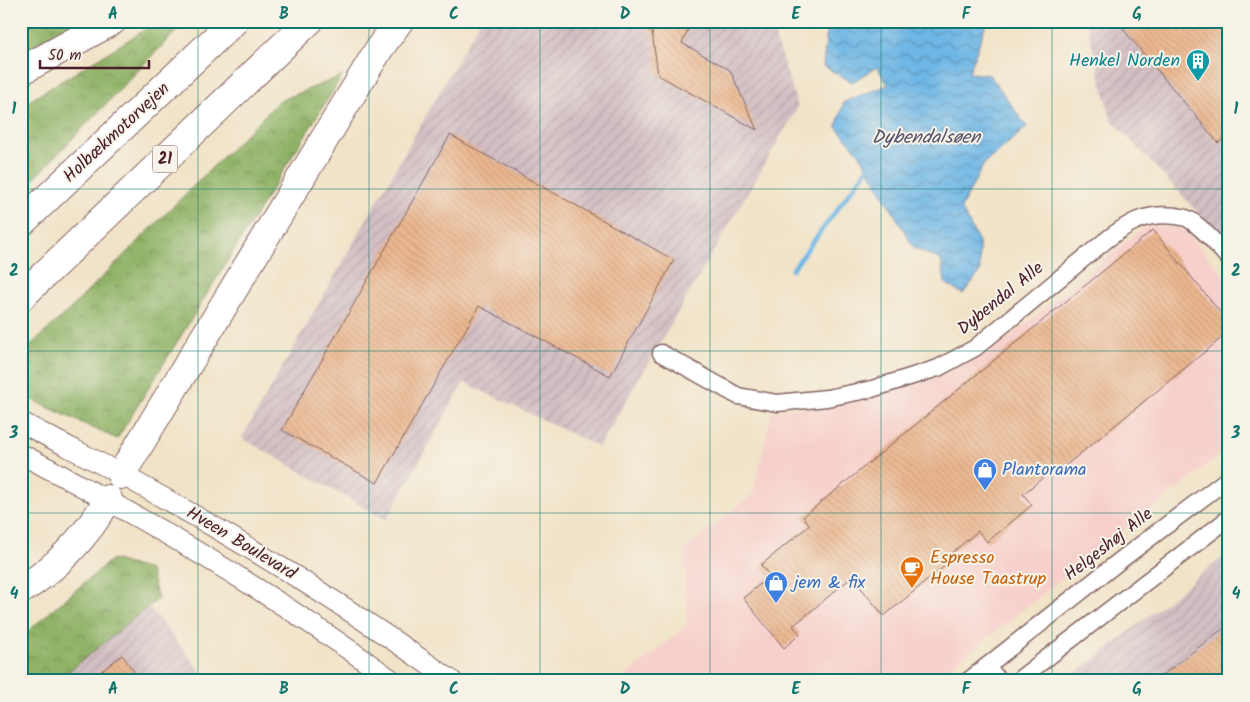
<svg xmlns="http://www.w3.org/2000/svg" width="1250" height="702" font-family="Kalam,sans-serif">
<defs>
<pattern id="industrial-furrows" width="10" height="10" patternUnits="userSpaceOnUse" patternTransform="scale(1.25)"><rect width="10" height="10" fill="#d2bec3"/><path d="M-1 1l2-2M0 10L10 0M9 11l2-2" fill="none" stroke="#b6a3a8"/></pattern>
<pattern id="forest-crowns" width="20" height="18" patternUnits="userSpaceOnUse" patternTransform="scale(1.25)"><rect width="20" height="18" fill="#8fb266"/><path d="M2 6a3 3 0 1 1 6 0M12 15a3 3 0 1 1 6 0" fill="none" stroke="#779054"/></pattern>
<pattern id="water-waves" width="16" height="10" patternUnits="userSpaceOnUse" patternTransform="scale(1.25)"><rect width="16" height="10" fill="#6db6e5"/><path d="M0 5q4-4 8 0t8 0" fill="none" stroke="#5c93ba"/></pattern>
<pattern id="building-back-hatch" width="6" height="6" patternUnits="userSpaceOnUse" patternTransform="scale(1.25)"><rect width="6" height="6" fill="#ebb790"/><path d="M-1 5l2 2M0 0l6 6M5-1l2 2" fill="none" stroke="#cb9d7c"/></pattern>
</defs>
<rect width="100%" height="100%" fill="#f7f3e8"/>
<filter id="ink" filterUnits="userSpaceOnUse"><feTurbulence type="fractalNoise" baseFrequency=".02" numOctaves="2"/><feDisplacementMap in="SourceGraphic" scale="10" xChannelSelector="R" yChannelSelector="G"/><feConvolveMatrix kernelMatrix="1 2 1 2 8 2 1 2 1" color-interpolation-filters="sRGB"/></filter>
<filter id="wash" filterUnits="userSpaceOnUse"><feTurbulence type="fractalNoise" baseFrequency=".0096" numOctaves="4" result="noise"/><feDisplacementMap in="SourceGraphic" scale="20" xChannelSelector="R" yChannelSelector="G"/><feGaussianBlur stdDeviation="1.12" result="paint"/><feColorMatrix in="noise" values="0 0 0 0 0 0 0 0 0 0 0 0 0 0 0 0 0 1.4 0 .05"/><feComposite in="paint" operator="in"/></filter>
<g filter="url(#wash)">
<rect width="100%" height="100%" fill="#f1e3c7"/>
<path fill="#f7d0cc" d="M 1147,225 L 1182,228 L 1229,280 L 1229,448 L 932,681 L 620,681 L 687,625 L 685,549 L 753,494 L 772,411 L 864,401 L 939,377 L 994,350 Z"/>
<g fill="url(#industrial-furrows)">
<path d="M 480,21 L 770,21 L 798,107 L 599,447 L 464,382 L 386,520 L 242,438 Z"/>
<path d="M 1086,21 L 1229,21 L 1229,246 L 1111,119 Z"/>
<path d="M 1229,552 L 1229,681 L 1067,681 Z"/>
<path d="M 140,595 L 208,681 L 28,681 Z"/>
</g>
<g fill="url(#forest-crowns)" stroke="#6c6848">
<path d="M 25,21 L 79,21 L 21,53 L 21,23 Z"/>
<path d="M 159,21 L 186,21 L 21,192 L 21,106 Z"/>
<path d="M 342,76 L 117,439 L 21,395 L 21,354 L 69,310 L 279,101 Z"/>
<path d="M 112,559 L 150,570 L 158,599 L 57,681 L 21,681 L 21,637 Z"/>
</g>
<path fill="url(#water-waves)" stroke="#5c6a88" d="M 828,21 L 987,21 L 969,73 L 990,75 L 1027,127 L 984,164 L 961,208 L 979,242 L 980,272 L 963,294 L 945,283 L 941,260 L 914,248 L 859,153 L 836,127 L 844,102 L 888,85 L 877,67 L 852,82 L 823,66 Z"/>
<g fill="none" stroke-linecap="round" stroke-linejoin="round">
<path stroke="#6db6e5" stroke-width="4.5" d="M 792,270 L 868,168"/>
</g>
<g id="blocks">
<g fill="url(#building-back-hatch)">
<path d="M 633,21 L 692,21 L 682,43 L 730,70 L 757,130 L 658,75 L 652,32 Z"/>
<path d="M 1133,21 L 1229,21 L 1229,134 L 1218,143 L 1123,29 Z"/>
<path d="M 450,135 L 674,260 L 610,376 L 479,306 L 377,483 L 282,430 Z"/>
<path d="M 1153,230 L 1229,323 L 1229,332 L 1059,471 L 1056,467 L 1023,494 L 1032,505 L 987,542 L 978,531 L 948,556 L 952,560 L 884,616 L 852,577 L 793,626 L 800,634 L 784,648 L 743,598 L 770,576 L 761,565 L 810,525 L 803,517 Z"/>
<path d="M 1229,624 L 1229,681 L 1155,681 Z"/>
<path d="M 122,655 L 141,681 L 89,681 Z"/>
</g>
</g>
</g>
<g filter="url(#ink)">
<use href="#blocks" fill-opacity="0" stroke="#846462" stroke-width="1"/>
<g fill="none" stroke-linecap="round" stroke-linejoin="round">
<g stroke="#846462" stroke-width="19">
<g id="minor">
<path d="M 661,353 L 738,396 L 777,403 L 827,398 L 872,389 L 938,368 L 975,348 L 1105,241 C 1128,223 1145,212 1176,216 C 1181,217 1186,217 1190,220 C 1205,230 1217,245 1229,259"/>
<path d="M 987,666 L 999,681"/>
<path d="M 968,681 L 1122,559 L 1229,478"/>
<path d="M 1017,681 L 1229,518"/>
</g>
</g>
<g stroke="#846462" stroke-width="22">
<g id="tertiary">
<path d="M 21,422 C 59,443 98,461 135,482 C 244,542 351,609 452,681"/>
<path d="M 21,454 C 150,521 276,595 393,681"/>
</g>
</g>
<g stroke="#846462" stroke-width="30">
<g id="motorway">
<path d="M 21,71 L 112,21"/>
<path d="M 21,223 L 234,21"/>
<path d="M 21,297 L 309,21"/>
<path d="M 121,475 L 379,49 L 399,21"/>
<path d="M 21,590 C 56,569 88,535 108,499"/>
</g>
</g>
<use href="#minor" stroke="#fff" stroke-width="16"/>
<use href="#tertiary" stroke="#fff" stroke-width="20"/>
<use href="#motorway" stroke="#fff" stroke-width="28"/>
</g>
</g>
<path fill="none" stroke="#0f766e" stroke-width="1" stroke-opacity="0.55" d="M 198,21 L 198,681M 369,21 L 369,681M 540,21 L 540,681M 710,21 L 710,681M 881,21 L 881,681M 1052,21 L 1052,681M 21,189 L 1229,189M 21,351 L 1229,351M 21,513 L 1229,513"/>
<defs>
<g id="building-pin" transform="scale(1.25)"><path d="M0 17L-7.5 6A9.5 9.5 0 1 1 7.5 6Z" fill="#0f9aa8" stroke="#f7f3e8"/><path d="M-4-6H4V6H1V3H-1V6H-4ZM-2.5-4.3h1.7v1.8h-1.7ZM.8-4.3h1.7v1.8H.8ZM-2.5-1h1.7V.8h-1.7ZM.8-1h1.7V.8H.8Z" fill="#fff"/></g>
<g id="shop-pin" transform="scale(1.25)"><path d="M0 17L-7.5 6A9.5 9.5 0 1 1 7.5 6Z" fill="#3f7fe0" stroke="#f7f3e8"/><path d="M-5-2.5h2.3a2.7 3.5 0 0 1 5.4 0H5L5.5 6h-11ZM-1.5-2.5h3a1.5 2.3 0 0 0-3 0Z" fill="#fff"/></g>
<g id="cafe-pin" transform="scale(1.25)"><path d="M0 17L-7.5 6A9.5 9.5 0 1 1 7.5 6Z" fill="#e8710a" stroke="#f7f3e8"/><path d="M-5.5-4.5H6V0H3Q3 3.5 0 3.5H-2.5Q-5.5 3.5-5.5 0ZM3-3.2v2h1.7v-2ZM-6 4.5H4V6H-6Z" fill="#fff"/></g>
</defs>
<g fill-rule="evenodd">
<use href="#building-pin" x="1198" y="61"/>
<use href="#shop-pin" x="985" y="470"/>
<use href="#cafe-pin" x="912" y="568"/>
<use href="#shop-pin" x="776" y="583"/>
</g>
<g text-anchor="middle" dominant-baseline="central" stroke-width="4" stroke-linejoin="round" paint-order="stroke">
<rect fill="#f7f3e8" stroke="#7e5f64" stroke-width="1" x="152.5" y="145.5" width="25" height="27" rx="4"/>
<g font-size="16" font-weight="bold" fill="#4a1f2b">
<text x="165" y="159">21</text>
</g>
<g font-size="18" fill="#0d838f" stroke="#f7f3e8" text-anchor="end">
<text x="1180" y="61">Henkel Norden</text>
</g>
<g font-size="18" fill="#4a1f2b" stroke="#f7f3e8">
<text transform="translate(117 133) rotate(-43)">Holbækmotorvejen</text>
<text transform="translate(1001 299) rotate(-39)">Dybendal Alle</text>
<text transform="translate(241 544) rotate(31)">Hveen Boulevard</text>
<text transform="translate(1109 545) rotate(-38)">Helgeshøj Alle</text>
</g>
<g font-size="18" fill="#366cbe" stroke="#f7f3e8" text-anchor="start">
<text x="1002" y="470">Plantorama</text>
<text x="794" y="583">jem &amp; fix</text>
</g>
<g font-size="18" fill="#c56008" stroke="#f7f3e8" text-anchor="start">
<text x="930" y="558">Espresso<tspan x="930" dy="21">House Taastrup</tspan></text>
</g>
<g font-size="19" font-style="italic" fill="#56546c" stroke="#f7f3e8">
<text x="926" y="138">Dybendalsøen</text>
</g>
</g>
<rect width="1250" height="702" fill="none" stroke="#f7f3e8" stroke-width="55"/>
<path d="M40 60v8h109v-8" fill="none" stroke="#4a1f2b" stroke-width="2.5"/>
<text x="48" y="60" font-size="15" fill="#4a1f2b" stroke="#f7f3e8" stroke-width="4" paint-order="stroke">50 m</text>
<rect x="28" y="28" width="1194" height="646" fill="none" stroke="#0f766e" stroke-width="2"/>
<g font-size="16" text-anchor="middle" font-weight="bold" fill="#0f766e">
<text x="113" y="19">A</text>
<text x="284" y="19">B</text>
<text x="454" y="19">C</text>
<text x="625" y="19">D</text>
<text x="796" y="19">E</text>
<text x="966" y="19">F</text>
<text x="1137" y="19">G</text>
<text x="14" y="114">1</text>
<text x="1236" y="114">1</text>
<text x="14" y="276">2</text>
<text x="1236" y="276">2</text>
<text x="14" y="438">3</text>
<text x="1236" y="438">3</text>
<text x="14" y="599">4</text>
<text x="1236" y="599">4</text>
<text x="113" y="694">A</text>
<text x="284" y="694">B</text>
<text x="454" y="694">C</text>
<text x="625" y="694">D</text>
<text x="796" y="694">E</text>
<text x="966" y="694">F</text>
<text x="1137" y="694">G</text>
</g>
</svg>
